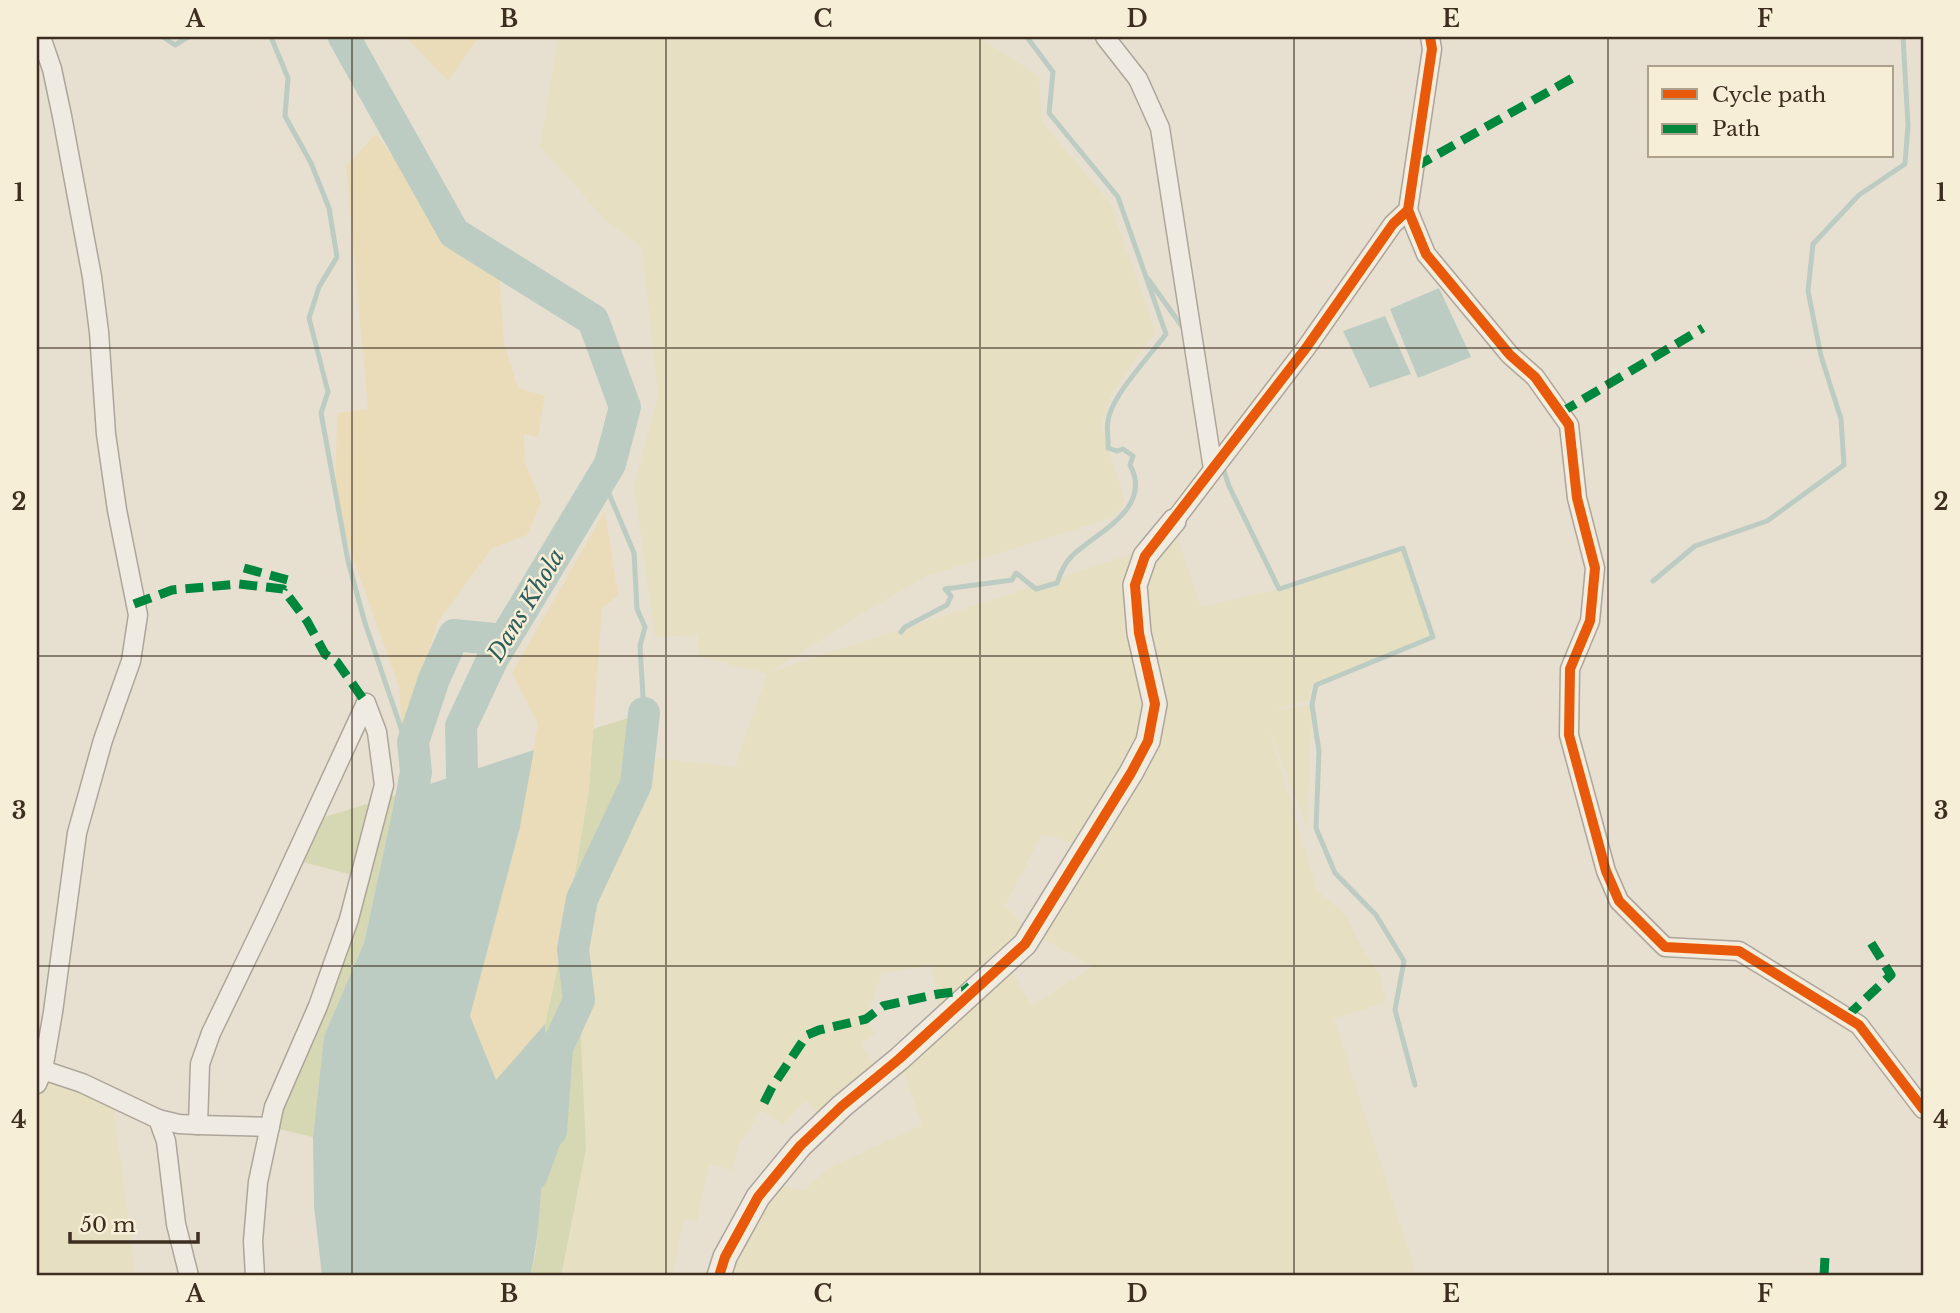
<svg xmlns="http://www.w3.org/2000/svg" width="1960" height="1313" font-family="'Libre Baskerville',serif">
<rect width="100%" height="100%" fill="#e7e0d1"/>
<g fill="#e6dfc2" fill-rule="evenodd">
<path d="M 558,37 L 978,37 L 1039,76 L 1042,122 L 1110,203 L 1156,333 L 1136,358 L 1111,395 L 1101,426 L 1125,501 L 1114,517 L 927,576 L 869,609 L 770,672 L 1178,539 L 1201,607 L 1279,589 L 1403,548 L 1433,637 L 1312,684 L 1309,700 L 1272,710 L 1312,705 L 1307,827 L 1268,726 L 1317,890 L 1347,916 L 1359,943 L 1381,979 L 1386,1002 L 1334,1019 L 1417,1276 L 719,1276 L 767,1185 L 805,1190 L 828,1168 L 922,1125 L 899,1059 L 934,1027 L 938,994 L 931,966 L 882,973 L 867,1016 L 875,1034 L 861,1044 L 881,1074 L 826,1122 L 806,1101 L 783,1124 L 761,1110 L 738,1146 L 733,1170 L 709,1164 L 697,1221 L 684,1219 L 672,1276 L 561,1276 L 586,1149 L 579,1001 L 573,949 L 582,899 L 636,784 L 639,756 L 735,767 L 767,674 L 698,656 L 698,635 L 655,637 L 634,486 L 658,395 L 642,247 L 606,221 L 540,146 ZM 1042,834 L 1085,847 L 1032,933 L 1005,906 ZM 1032,933 L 1093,966 L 1032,1006 L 1006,962 Z"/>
<path d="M 43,1070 L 112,1097 L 136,1276 L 37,1276 L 37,1084 Z"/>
</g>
<g fill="#d6d7b3">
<path d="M 644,713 L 636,784 L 582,899 L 573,949 L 579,1001 L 586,1149 L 561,1276 L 530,1276 L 536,1252 L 549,1052 L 545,1024 L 564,938 L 589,789 L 593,729 Z"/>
<path d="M 396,795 L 364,943 L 324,1036 L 313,1137 L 270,1127 L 360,877 L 291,859 L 305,823 Z"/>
</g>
<g fill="#eadcb9">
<path d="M 406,37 L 479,37 L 448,81 Z"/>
<path d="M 376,134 L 454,238 L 499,266 L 504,344 L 518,388 L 545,396 L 538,437 L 524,434 L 525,462 L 541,502 L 527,535 L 492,548 L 437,623 L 403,743 L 399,687 L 335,507 L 337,413 L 368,409 L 346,166 Z"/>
<path d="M 605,511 L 618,595 L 602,608 L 589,789 L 564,938 L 545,1024 L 496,1081 L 470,1016 L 520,827 L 538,724 L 512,673 Z"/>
</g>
<g fill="#bcccc2">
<path d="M 1439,288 L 1471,357 L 1418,378 L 1390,309 Z"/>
<path d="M 1385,316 L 1411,374 L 1370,388 L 1343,331 Z"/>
<path d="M 534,750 L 520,827 L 470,1016 L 496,1080 L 545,1024 C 551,1076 547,1128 542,1180 C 539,1213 538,1245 530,1276 L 322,1276 L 314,1206 L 313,1137 L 324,1036 L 364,943 L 396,795 Z"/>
</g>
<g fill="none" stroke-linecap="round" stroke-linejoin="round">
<g stroke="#bcccc2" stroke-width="5">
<path d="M 163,37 L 175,45 L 188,37"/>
<path d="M 271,37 L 288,78 L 285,116 L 311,163 L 329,208 L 337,257 L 319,287 L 309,318 L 328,392 L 321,413 L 348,561 L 365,623 L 416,772"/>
<path d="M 1148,279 L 1186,332"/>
<path d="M 1222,465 L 1229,486 L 1279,589 L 1403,548 L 1433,637 L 1316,685 L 1312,705 L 1319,751 L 1316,828 L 1335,873 L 1376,915 L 1404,961 L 1395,1010 L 1415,1085"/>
<path d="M 602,477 L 634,553 L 637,609 L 645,627 L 640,646 L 644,713"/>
<path d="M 1653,581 L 1695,546 L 1767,521 L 1844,465 L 1841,419 L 1821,356 L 1808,291 L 1813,244 L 1859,195 L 1905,164 L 1908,125 L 1903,37"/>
<path d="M 901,632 L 905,627 L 947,605 L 951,596 L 945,589 L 1012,580 L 1016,573 L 1036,589 L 1057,583 C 1060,574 1066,561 1073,555 C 1099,531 1153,508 1130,465 L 1133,456 L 1123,449 L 1117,451 L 1108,448 C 1109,439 1106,429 1108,421 C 1111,396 1150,356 1166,334 L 1118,197 L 1049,113 L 1053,72 L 1027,37"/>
</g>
<g stroke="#bcccc2" stroke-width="32">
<path d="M 344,37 L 454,233 L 593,320 L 625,407 L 610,464 L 492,660 L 461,726 L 463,817"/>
<path d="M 405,832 L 416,772 L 413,742 L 434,679 L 454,635 L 504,640"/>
<path d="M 532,1175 L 546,1136 L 551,1131 L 557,1048 L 579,1000 L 573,949 L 582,899 L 636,784 L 644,713"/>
</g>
<g stroke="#ada599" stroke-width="21">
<g id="minor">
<path d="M 1105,37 L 1138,79 L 1160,128 L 1213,469"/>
<path d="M 1408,210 L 1426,254 L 1510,355 L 1535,377 L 1569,425 L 1577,498 L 1595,568 L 1590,621 L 1570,669 L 1569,735 L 1606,871 L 1619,901 L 1665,947 L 1739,951 L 1859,1025 L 1923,1109"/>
<path d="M 1174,521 L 1306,348 L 1393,224 L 1408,210 L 1432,49 L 1430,37"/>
<path d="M 43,1070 L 82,1083 L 158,1119 L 166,1141 L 176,1224 L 189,1276"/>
<path d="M 37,1084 L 43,1070 L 53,1012 L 77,833 L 103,740 L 131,661 L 138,615 L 117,510 L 106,434 L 99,332 L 92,277 L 62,116 L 52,69 L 41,37"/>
<path d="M 158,1119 L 179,1124 L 198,1125 L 200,1064 L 211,1033 L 267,917 L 366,703"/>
<path d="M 198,1125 L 270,1127"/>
<path d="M 255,1276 L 253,1241 L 258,1182 L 274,1107 L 318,1006 L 349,919 L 384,785 L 377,732 L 366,703"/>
</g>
</g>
<g stroke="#ada599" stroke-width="26">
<path id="tertiary" d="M 719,1276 L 725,1257 L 758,1197 L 800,1146 L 842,1106 L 899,1059 L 1025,944 L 1131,773 L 1148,741 L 1155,704 L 1139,633 L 1135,585 L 1145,556 L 1174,521"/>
</g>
<use href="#minor" stroke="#efebe3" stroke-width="18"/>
<use href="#tertiary" stroke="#efebe3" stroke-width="23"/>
<g stroke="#00873e" stroke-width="9" stroke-dasharray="18 9" stroke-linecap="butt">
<path d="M 1415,167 L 1578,75"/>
<path d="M 1560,413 L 1703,328"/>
<path d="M 244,568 L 288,580 L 283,589"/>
<path d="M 134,604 L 172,590 L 239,584 L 283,589 L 307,621 L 325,654 L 337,662 L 366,703"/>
<path d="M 1846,1017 L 1891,975 L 1868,938"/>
<path d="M 764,1103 L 772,1087 L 807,1035 L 819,1030 L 866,1019 L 883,1006 L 938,994 L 964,991 L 970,986"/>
<path d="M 1824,1276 L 1825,1257"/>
</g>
<g stroke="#f7eed8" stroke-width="15">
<g id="cycleway">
<path d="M 1408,210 L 1426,254 L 1510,355 L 1535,377 L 1569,425 L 1577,498 L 1595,568 L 1590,621 L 1570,669 L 1569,735 L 1606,871 L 1619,901 L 1665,947 L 1739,951 L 1859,1025 L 1923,1109"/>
<path d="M 719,1276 L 725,1257 L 758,1197 L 800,1146 L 842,1106 L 899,1059 L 1025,944 L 1131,773 L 1148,741 L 1155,704 L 1139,633 L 1135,585 L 1145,556 L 1306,348 L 1393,224 L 1408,210 L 1432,49 L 1430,37"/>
</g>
</g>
<use href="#cycleway" stroke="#e8590c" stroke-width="10"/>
</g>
<path fill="none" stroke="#3d2e20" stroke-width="2" stroke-opacity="0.55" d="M 352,37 L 352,1276M 666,37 L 666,1276M 980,37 L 980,1276M 1294,37 L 1294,1276M 1608,37 L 1608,1276M 37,348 L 1923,348M 37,656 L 1923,656M 37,966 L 1923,966"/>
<g text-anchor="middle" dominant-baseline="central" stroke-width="5" stroke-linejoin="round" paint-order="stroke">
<g font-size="23" font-style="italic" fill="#2f5d5a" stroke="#f7eed8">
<text transform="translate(526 605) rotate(-59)">Dans Khola</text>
</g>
</g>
<rect width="1960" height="1313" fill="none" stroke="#f7eed8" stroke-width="77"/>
<rect x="1648" y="66" width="245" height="91" fill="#f7eed8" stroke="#ada18e" stroke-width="2"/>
<rect x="1662" y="89" width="35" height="10" fill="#e8590c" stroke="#ada18e" stroke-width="2"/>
<text x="1712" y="102" font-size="21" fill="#3d2e20">Cycle path</text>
<rect x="1662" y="124" width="35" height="10" fill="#00873e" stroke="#ada18e" stroke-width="2"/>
<text x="1712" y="136" font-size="21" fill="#3d2e20">Path</text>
<path d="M70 1232v10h128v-10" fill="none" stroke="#3d2e20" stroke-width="3.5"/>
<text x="80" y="1232" font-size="21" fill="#3d2e20" stroke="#f7eed8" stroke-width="5" paint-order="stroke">50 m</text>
<rect x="38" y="38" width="1884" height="1236" fill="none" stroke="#3d2e20" stroke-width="2.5"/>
<g font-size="23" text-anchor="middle" font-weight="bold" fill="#3d2e20">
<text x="195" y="27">A</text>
<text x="509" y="27">B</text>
<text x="823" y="27">C</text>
<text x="1137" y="27">D</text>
<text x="1451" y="27">E</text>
<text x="1765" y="27">F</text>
<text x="19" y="201">1</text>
<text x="1941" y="201">1</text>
<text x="19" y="510">2</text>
<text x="1941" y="510">2</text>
<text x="19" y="819">3</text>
<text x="1941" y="819">3</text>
<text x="19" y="1128">4</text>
<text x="1941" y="1128">4</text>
<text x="195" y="1302">A</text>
<text x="509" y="1302">B</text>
<text x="823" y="1302">C</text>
<text x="1137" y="1302">D</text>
<text x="1451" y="1302">E</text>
<text x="1765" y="1302">F</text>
</g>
</svg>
